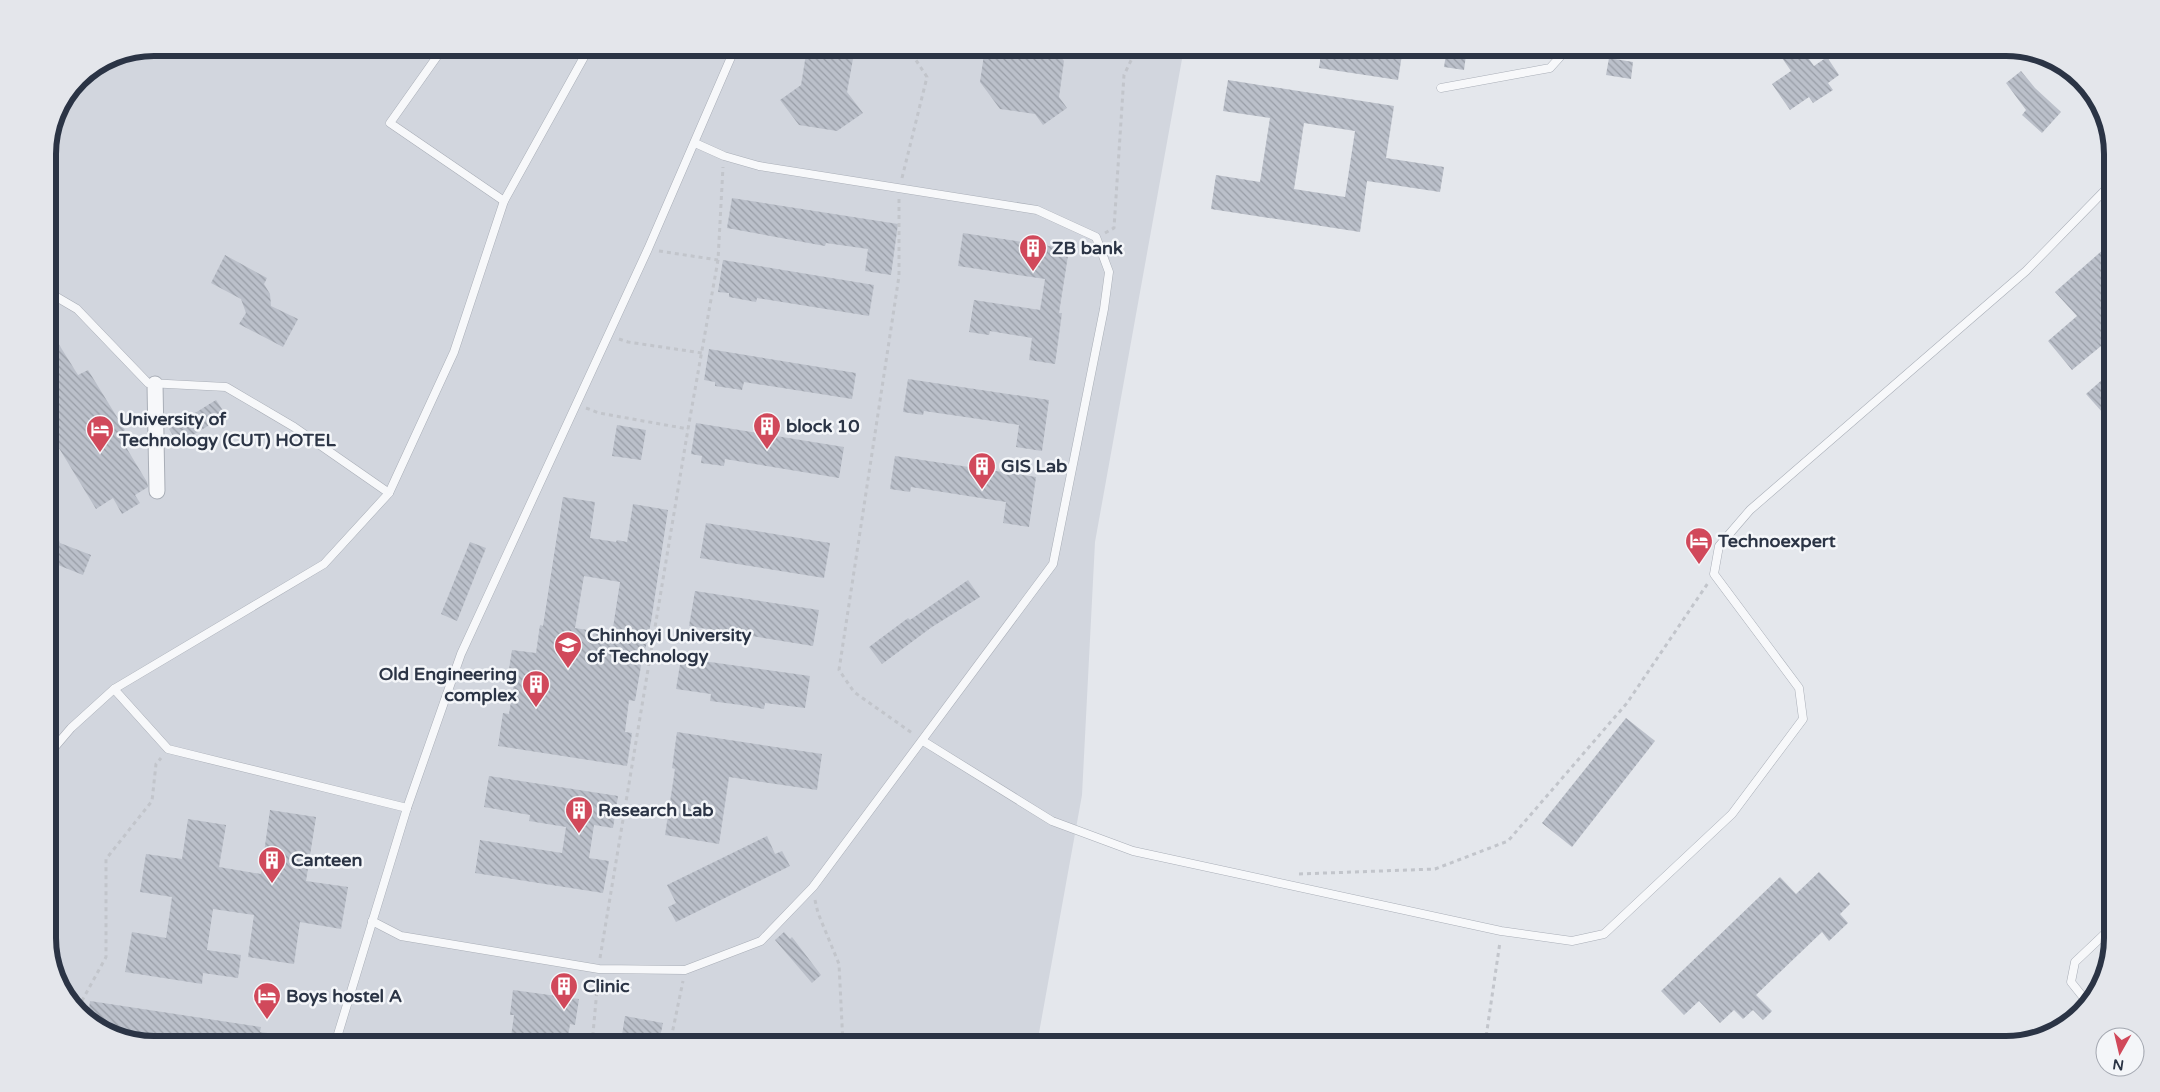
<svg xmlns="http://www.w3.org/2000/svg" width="2160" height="1092" font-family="'Varela Round',sans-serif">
<defs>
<pattern id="building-back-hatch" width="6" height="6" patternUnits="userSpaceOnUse" patternTransform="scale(1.25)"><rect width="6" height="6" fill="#bbc0ca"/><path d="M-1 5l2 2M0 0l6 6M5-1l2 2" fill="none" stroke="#989da6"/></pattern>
</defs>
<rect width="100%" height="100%" fill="#e4e7ec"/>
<path fill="#d2d6de" d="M 154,48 L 1184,48 L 1095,542 L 1082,795 L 1037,1044 L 154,1044 L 107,1034 L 66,997 L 48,945 L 48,148 L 56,113 L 79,79 L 114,56 Z"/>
<g fill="url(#building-back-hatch)" fill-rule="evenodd">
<path d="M 807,48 L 855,48 L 847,92 L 863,113 L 837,131 L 799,125 L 780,100 L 801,85 Z"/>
<path d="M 985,48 L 1054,48 L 1064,61 L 1059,97 L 1067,108 L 1043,125 L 1035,114 L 1000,109 L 980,82 Z"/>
<path d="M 1322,48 L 1403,48 L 1398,80 L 1319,68 Z"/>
<path d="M 1447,48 L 1467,48 L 1464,70 L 1444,67 Z"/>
<path d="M 1798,48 L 1801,48 L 1814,66 L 1827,57 L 1839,75 L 1828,83 L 1833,90 L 1813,103 L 1809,97 L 1790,110 L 1772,84 L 1791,71 L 1782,58 Z"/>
<path d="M 1609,58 L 1633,62 L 1631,79 L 1606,75 Z"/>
<path d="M 2021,71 L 2035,88 L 2061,112 L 2042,133 L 2022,115 L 2026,110 L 2006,83 Z"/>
<path d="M 1228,80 L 1394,106 L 1386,158 L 1444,167 L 1440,192 L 1367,181 L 1360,232 L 1211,209 L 1216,175 L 1260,182 L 1270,118 L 1223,111 ZM 1304,123 L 1355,131 L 1345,197 L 1294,189 Z"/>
<path d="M 732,198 L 898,224 L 891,275 L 865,271 L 868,249 L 826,243 L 825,246 L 727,228 Z"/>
<path d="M 963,233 L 1069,249 L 1059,313 L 1062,313 L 1055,364 L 1029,360 L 1032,338 L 990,331 L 989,335 L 969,332 L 974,300 L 1040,310 L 1045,279 L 958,266 Z"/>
<path d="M 2105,248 L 2112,257 L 2112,273 L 2107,277 L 2112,284 L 2112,337 L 2072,370 L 2048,341 L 2077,316 L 2055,292 Z"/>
<path d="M 225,255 L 267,278 L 264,284 L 270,294 L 271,306 L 298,319 L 283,347 L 239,324 L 246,313 L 241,299 L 211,283 Z"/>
<path d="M 723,260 L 874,285 L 869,316 L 757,298 L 756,302 L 729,297 L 729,293 L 718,292 Z"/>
<path d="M 48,327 L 78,375 L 88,370 L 125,430 L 118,434 L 147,482 L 148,487 L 135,495 L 140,503 L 122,514 L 113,498 L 96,509 L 48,430 Z"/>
<path d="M 709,349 L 856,373 L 852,399 L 744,382 L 742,390 L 715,386 L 715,382 L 704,380 Z"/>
<path d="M 2112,371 L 2112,405 L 2103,413 L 2086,394 Z"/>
<path d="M 908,379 L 1049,400 L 1042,451 L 1016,447 L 1019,425 L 924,411 L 923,415 L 903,412 Z"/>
<path d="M 216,400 L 226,415 L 178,444 L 169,429 Z"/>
<path d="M 696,423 L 844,447 L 839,478 L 725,459 L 724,466 L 701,463 L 702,456 L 691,454 Z"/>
<path d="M 617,425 L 646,430 L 641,460 L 612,456 Z"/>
<path d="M 895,456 L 1036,477 L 1029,527 L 1003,523 L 1006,502 L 911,487 L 910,492 L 890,489 Z"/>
<path d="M 563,497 L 595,502 L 590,538 L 616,542 L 617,540 L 627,542 L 633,504 L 668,510 L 651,622 L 643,660 L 642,660 L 635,701 L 629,700 L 625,732 L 632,733 L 627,766 L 498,746 L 503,713 L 509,714 L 514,683 L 507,682 L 512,650 L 536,653 L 540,625 L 543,626 ZM 584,576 L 620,582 L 612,634 L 575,628 Z"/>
<path d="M 48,514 L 50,514 L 60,543 L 91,555 L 83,575 L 48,561 Z"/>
<path d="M 706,523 L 830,543 L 824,578 L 700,558 Z"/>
<path d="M 470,542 L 486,548 L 457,621 L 441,614 Z"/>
<path d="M 968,580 L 980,597 L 932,627 L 882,664 L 869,647 L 908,618 L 910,620 Z"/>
<path d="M 695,591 L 819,610 L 813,646 L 689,626 Z"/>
<path d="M 681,658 L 810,676 L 805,708 L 765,703 L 764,709 L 741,705 L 710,701 L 711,694 L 676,689 Z"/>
<path d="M 1626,718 L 1655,741 L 1572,847 L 1542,823 Z"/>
<path d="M 677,732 L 822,754 L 817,790 L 729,777 L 719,844 L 665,835 L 675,769 L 672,768 Z"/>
<path d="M 489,776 L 618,796 L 613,828 L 594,825 L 589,858 L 609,861 L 603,893 L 475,873 L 480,840 L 562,853 L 566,827 L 529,821 L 530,815 L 484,807 Z"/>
<path d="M 270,810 L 316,817 L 306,881 L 348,887 L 341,929 L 300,922 L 294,964 L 248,957 L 254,915 L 213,909 L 207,950 L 241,955 L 238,978 L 203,973 L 202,984 L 125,972 L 132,932 L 166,938 L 172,897 L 140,892 L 146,854 L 182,859 L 188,819 L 226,825 L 219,867 L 261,874 Z"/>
<path d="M 767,836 L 775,854 L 782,851 L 790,866 L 676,922 L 668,907 L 676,903 L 667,885 Z"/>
<path d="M 1819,872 L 1850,904 L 1840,914 L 1848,923 L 1829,941 L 1822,932 L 1756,995 L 1772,1011 L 1763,1020 L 1753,1010 L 1743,1019 L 1734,1010 L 1720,1023 L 1699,1001 L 1684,1015 L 1661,991 L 1780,877 L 1796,894 Z"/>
<path d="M 784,932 L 790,939 L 792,937 L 821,975 L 812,983 L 775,940 Z"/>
<path d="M 513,990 L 579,999 L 575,1025 L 570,1024 L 567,1044 L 510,1044 L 514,1015 L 510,1015 Z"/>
<path d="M 90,1001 L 261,1027 L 260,1032 L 289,1036 L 288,1044 L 208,1044 L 101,1029 L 88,1017 Z"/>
<path d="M 625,1016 L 663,1023 L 659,1042 L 622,1035 Z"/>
</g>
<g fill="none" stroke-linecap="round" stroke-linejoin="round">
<g stroke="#a9aeb7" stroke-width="9">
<g id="lane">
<path d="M 443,48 L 390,123 L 504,201"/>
<path d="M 1441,88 L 1550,68 L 1568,48"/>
<path d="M 48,292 L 77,309 L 148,383 L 226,387 L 294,427 L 389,493"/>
<path d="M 114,689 L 168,749 L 407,808"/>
<path d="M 923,741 L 1052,821 L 1133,851 L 1501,931 L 1572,941 L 1604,934 L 1732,814 L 1803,719 L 1799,688 L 1714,574 L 1719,546 L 1750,510 L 2026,271 L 2112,183"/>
<path d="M 48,755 L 71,728 L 114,689 L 324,564 L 389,493 L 454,352 L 504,201 L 589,48"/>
<path d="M 372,921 L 401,936 L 599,969 L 685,970 L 761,941 L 813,887 L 1053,564 L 1104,309 L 1109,272 L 1096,237 L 1037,210 L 759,166 L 724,156 L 695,143"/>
<path d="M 2087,1002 L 2071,982 L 2075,962 L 2112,927"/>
<path d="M 335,1044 L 407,808 L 461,654 L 648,249 L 735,48"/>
</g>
</g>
<g stroke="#a9aeb7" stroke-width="17">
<path id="street" d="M 155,384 L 157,491"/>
</g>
<g stroke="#c2c5cb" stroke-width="3" stroke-dasharray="4 4" stroke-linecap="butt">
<path d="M 902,178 L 927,77 L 908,48"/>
<path d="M 899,199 L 899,276 L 839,670 L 854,692 L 912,733"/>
<path d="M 1105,233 L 1114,228 L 1124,75 L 1137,48"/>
<path d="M 659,251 L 718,260"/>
<path d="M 619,339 L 628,342 L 702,353"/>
<path d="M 586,408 L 599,413 L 688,429"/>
<path d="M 1299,874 L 1435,869 L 1508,841 L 1627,703 L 1708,583"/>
<path d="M 815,900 L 818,913 L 839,964 L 843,1044"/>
<path d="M 600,958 L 688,429 L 718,260 L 723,167"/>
<path d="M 78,1008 L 106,957 L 106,859 L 152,801 L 156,764 L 161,758"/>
<path d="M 592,1044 L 598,979"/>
<path d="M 665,1044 L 672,1034 L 683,981"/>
<path d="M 1485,1044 L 1500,942"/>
</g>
<use href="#lane" stroke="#f7f8fa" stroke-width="8"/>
<use href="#street" stroke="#f7f8fa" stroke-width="15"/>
</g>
<defs>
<g id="building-pin" transform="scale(1.4375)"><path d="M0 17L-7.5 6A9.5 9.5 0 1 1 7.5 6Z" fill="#d1495b" stroke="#f4f6f9"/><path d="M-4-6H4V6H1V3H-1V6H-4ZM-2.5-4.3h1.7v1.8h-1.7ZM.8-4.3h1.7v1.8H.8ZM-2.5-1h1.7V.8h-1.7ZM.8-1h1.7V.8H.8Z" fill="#fff"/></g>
<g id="hotel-pin" transform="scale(1.4375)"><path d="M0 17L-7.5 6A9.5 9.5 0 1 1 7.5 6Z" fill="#d1495b" stroke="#f4f6f9"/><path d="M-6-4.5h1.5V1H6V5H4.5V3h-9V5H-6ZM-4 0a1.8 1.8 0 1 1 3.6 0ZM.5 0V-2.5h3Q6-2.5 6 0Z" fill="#fff"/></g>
<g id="university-pin" transform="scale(1.4375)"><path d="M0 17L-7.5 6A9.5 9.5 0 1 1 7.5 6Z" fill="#d1495b" stroke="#f4f6f9"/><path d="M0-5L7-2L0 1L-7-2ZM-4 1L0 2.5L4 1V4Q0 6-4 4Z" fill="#fff"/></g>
</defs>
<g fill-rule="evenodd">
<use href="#building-pin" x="1033" y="248"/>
<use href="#building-pin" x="767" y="426"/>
<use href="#hotel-pin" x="100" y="429"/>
<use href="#building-pin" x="982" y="466"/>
<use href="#hotel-pin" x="1699" y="541"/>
<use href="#university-pin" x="568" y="645"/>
<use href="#building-pin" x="536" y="684"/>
<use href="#building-pin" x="579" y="810"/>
<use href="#building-pin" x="272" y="860"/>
<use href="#building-pin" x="564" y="986"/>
<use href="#hotel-pin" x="267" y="996"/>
</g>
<g text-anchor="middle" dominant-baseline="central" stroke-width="5" stroke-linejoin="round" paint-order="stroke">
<g font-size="18" font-weight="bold" fill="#2b3445" stroke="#f4f6f9" text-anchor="start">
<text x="1052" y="248">ZB bank</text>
<text x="119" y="419">University of<tspan x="119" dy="21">Technology (CUT) HOTEL</tspan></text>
<text x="786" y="426">block 10</text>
<text x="1001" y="466">GIS Lab</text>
<text x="1718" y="541">Technoexpert</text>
<text x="587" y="635">Chinhoyi University<tspan x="587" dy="21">of Technology</tspan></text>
<text x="517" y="674" text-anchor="end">Old Engineering<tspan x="517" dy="21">complex</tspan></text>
<text x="598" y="810">Research Lab</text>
<text x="291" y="860">Canteen</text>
<text x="583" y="986">Clinic</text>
<text x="286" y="996">Boys hostel A</text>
</g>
</g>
<path d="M0 0H2160V1092H0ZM154 56H2006A98 98 0 0 1 2104 154V938A98 98 0 0 1 2006 1036H154A98 98 0 0 1 56 938V154A98 98 0 0 1 154 56Z" fill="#e4e6eb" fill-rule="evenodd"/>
<path fill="none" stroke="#2b3445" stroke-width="6" d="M154 56H2006A98 98 0 0 1 2104 154V938A98 98 0 0 1 2006 1036H154A98 98 0 0 1 56 938V154A98 98 0 0 1 154 56Z"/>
<g transform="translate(2120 1052) rotate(188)"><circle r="24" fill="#f4f6f9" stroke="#a4a8b1"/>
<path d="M0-4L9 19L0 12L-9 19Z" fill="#d1495b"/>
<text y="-8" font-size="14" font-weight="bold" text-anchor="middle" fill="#2b3445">N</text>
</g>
</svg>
